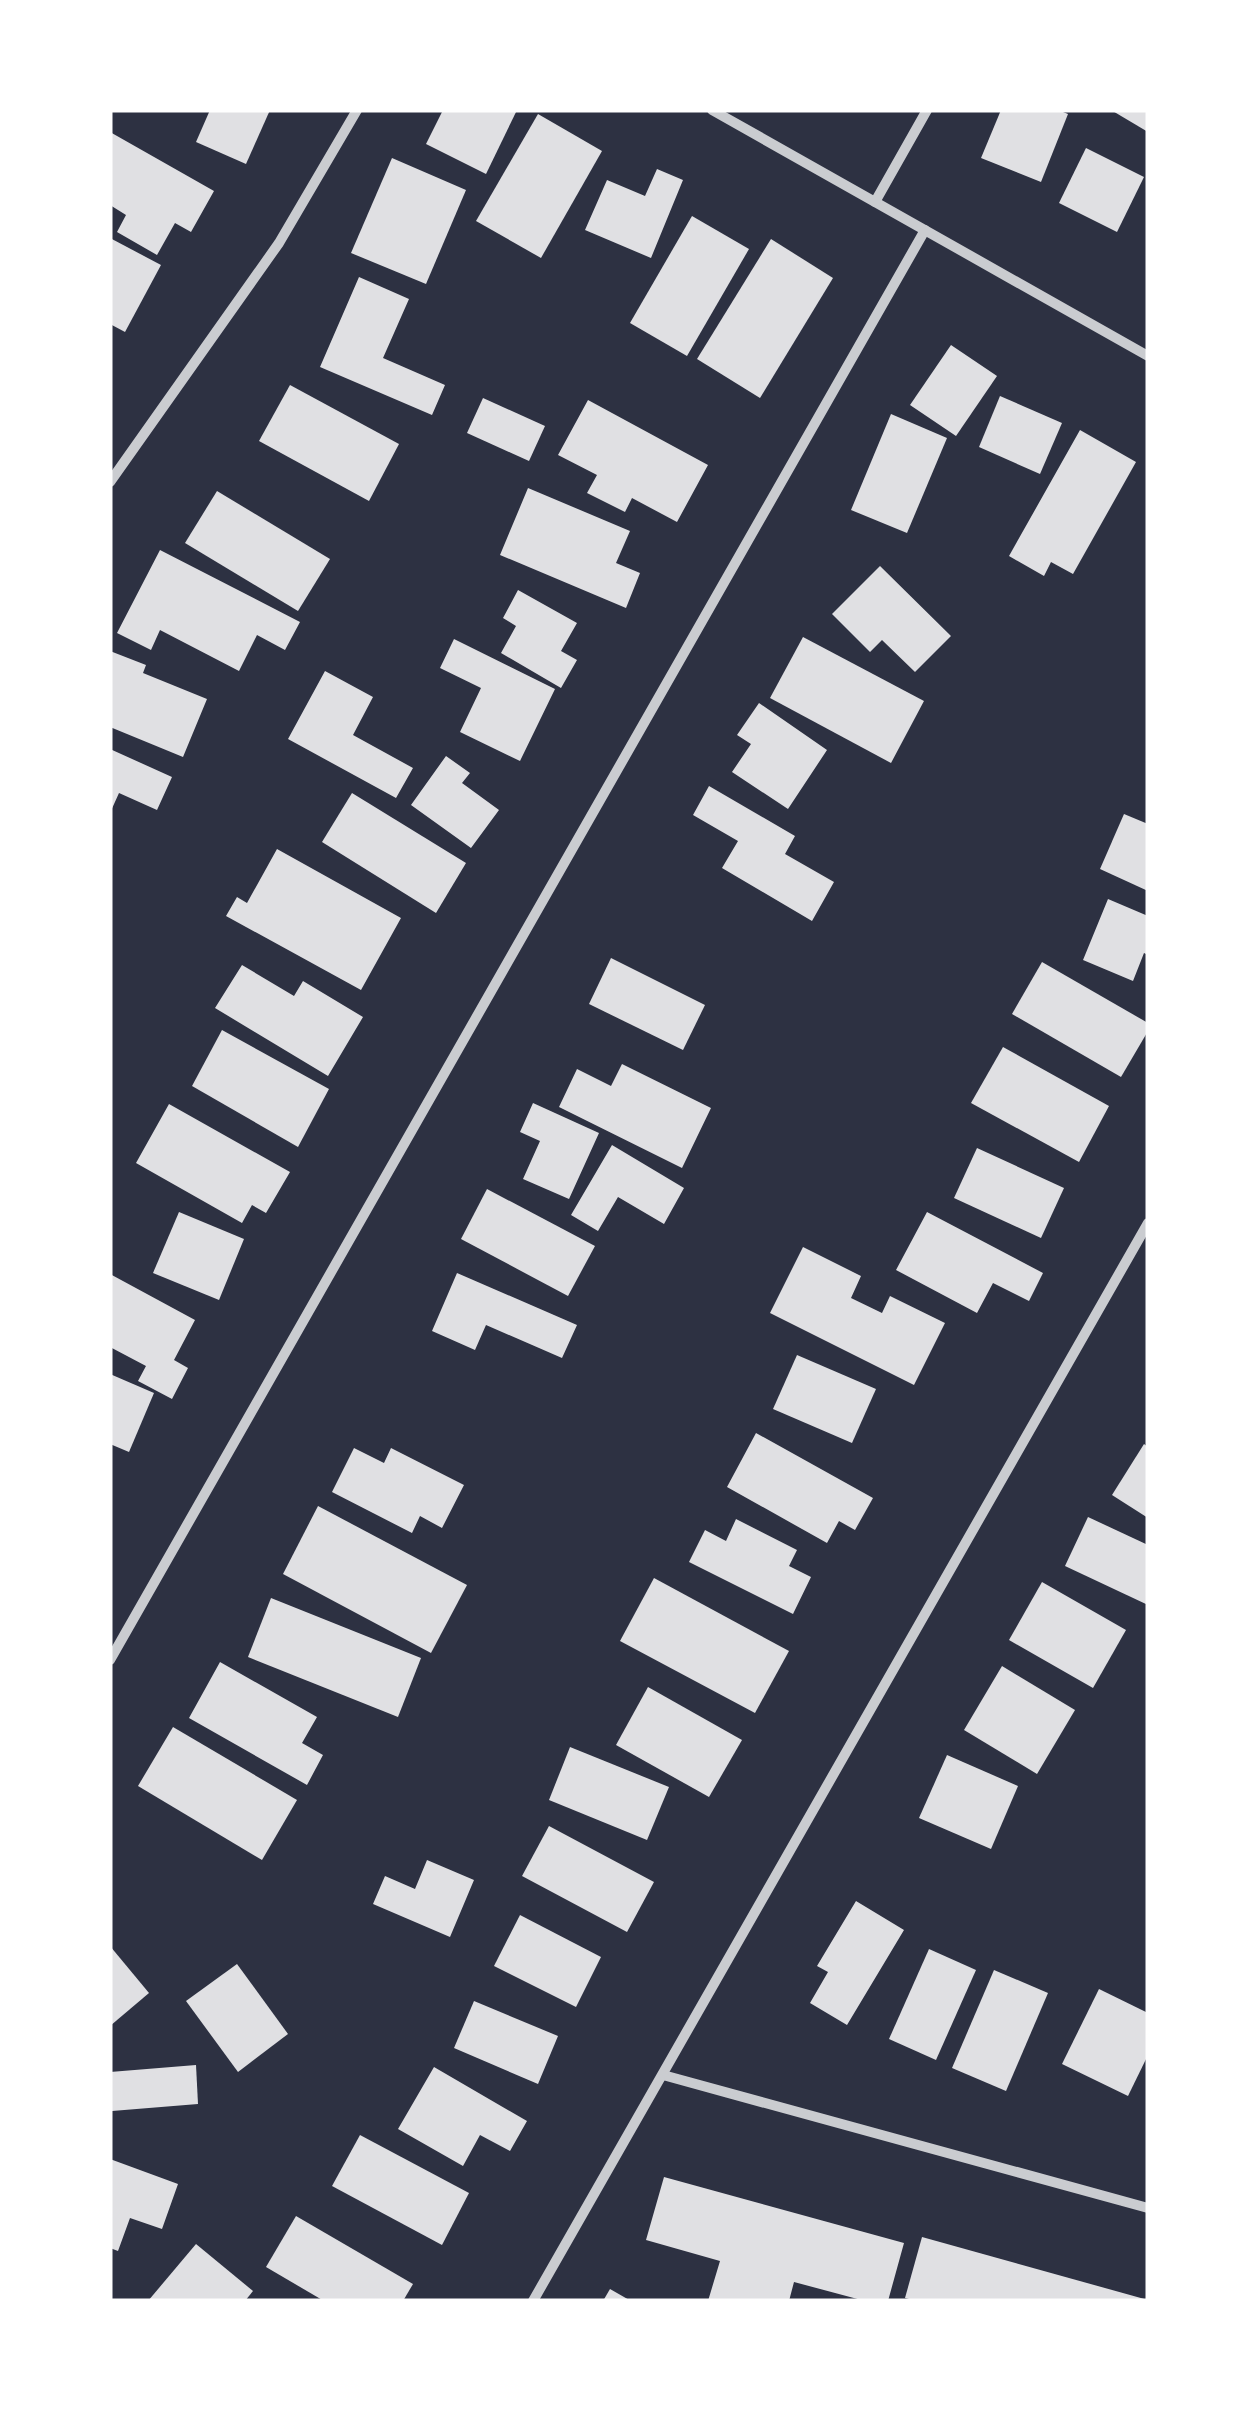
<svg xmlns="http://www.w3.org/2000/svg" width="1258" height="2411" font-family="Barlow,sans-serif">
<rect width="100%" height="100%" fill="#2d3142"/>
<g fill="#e0e0e3">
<path d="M 210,110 L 270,110 L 246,164 L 196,142 Z"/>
<path d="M 443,110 L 517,110 L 486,174 L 426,144 Z"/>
<path d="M 1001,110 L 1058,110 L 1068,114 L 1041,182 L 981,158 Z"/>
<path d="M 1111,110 L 1148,110 L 1148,132 Z"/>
<path d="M 538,114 L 602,151 L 541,258 L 476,221 Z"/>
<path d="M 110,132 L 214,191 L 191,232 L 175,223 L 157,255 L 117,232 L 126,215 L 110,205 Z"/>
<path d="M 1086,148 L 1144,177 L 1117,232 L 1059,203 Z"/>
<path d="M 392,158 L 466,190 L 426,284 L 351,253 Z"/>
<path d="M 657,169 L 683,180 L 651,258 L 585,230 L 607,180 L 645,196 Z"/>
<path d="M 692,216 L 749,249 L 687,356 L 630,323 Z"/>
<path d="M 110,238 L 161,265 L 125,332 L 110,324 Z"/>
<path d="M 771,239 L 833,278 L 760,398 L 697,359 Z"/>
<path d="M 359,277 L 409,299 L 383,358 L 445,385 L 432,415 L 320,367 Z"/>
<path d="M 951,345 L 997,376 L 956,436 L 910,405 Z"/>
<path d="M 290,385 L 399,444 L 369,501 L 259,441 Z"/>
<path d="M 1000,396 L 1062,423 L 1040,474 L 979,447 Z"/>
<path d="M 483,398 L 545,426 L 529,461 L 467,433 Z"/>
<path d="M 588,400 L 708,465 L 677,522 L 632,498 L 625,512 L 587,493 L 597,475 L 558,455 Z"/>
<path d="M 891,414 L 947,438 L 907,533 L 851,510 Z"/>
<path d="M 1080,430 L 1136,462 L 1073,574 L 1051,562 L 1044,576 L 1009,556 Z"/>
<path d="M 528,488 L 630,531 L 616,563 L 640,573 L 626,608 L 500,555 Z"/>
<path d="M 217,491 L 330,559 L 298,611 L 185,543 Z"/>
<path d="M 160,550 L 300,622 L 285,650 L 257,635 L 239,671 L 160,630 L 151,650 L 117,633 Z"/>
<path d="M 880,566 L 951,636 L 915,672 L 882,640 L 870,652 L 832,614 Z"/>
<path d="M 518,590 L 577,623 L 561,651 L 577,660 L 561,688 L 501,653 L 516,626 L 503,618 Z"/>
<path d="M 803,637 L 924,701 L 891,763 L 770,698 Z"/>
<path d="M 454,639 L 555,689 L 520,761 L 460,732 L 481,688 L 440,668 Z"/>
<path d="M 110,651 L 146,665 L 143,673 L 207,699 L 183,757 L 110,727 Z"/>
<path d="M 325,671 L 373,697 L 353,735 L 413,768 L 396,798 L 288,739 Z"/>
<path d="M 759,703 L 827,750 L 788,809 L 732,772 L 751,744 L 737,735 Z"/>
<path d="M 110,749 L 172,777 L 157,810 L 119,793 L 110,813 Z"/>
<path d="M 446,756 L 470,773 L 462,783 L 499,810 L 471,848 L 411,805 Z"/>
<path d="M 709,786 L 795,836 L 785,854 L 834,882 L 812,921 L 722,868 L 738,841 L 693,815 Z"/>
<path d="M 352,793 L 466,863 L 436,913 L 322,842 Z"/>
<path d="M 1124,814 L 1148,824 L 1148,891 L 1100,869 Z"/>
<path d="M 277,849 L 401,918 L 361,990 L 226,916 L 237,897 L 247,903 Z"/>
<path d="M 1108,899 L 1148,916 L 1148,955 L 1144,953 L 1133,981 L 1083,960 Z"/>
<path d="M 611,958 L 705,1005 L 683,1050 L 589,1004 Z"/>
<path d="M 1042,962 L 1148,1023 L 1148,1031 L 1121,1077 L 1012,1014 Z"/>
<path d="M 242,965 L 294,996 L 303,981 L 363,1017 L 328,1076 L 215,1008 Z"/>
<path d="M 222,1030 L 329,1089 L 298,1147 L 192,1086 Z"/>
<path d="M 1003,1047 L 1109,1106 L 1079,1162 L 971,1103 Z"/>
<path d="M 622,1064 L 711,1108 L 682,1168 L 559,1107 L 577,1069 L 611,1086 Z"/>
<path d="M 533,1103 L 599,1133 L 569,1199 L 523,1179 L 540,1141 L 520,1132 Z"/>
<path d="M 169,1104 L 290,1172 L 266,1213 L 252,1205 L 242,1223 L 136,1163 Z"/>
<path d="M 612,1145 L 684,1188 L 664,1224 L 618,1197 L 598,1231 L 571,1215 Z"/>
<path d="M 977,1148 L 1064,1188 L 1041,1238 L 954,1198 Z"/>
<path d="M 487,1189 L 595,1246 L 568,1296 L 461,1239 Z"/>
<path d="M 179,1212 L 244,1239 L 219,1300 L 153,1273 Z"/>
<path d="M 927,1212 L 1043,1273 L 1029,1301 L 993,1283 L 977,1313 L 896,1270 Z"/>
<path d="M 803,1247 L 861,1276 L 851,1298 L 882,1313 L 890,1296 L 945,1323 L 914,1385 L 770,1313 Z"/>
<path d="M 457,1273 L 577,1325 L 562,1358 L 486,1325 L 475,1350 L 432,1331 Z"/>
<path d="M 110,1274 L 195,1320 L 174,1360 L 188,1368 L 172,1399 L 138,1381 L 146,1366 L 110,1347 Z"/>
<path d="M 797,1355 L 876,1389 L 852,1443 L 773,1409 Z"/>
<path d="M 110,1374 L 154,1393 L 129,1452 L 110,1444 Z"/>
<path d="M 756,1433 L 873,1498 L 855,1530 L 839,1521 L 827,1543 L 727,1487 Z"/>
<path d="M 1144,1444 L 1148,1447 L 1148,1518 L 1112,1495 Z"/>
<path d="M 354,1448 L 384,1463 L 391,1448 L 464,1485 L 442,1528 L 420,1516 L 412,1533 L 332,1492 Z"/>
<path d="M 318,1506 L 467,1585 L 431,1653 L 283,1574 Z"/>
<path d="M 1088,1517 L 1148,1545 L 1148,1605 L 1065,1566 Z"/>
<path d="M 736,1519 L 797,1550 L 789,1566 L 811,1577 L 793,1614 L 689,1562 L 705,1530 L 726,1541 Z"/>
<path d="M 654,1578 L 789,1651 L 755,1713 L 620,1641 Z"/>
<path d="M 1042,1582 L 1126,1630 L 1093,1688 L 1009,1640 Z"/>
<path d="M 271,1598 L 421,1658 L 398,1717 L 248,1657 Z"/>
<path d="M 220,1662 L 317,1717 L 302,1743 L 323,1755 L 307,1785 L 189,1718 Z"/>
<path d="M 1002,1666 L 1075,1710 L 1037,1774 L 964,1730 Z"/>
<path d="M 648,1687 L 742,1740 L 709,1797 L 616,1745 Z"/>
<path d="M 173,1727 L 297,1800 L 262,1860 L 138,1786 Z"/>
<path d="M 570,1747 L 669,1787 L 647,1840 L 549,1800 Z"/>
<path d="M 947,1755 L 1018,1786 L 991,1849 L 919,1818 Z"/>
<path d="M 549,1826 L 654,1882 L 627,1932 L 522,1876 Z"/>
<path d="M 427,1860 L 474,1880 L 450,1937 L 373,1904 L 385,1876 L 415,1889 Z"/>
<path d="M 856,1901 L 904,1930 L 847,2025 L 810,2003 L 828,1972 L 817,1966 Z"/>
<path d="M 520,1915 L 601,1957 L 576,2007 L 494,1966 Z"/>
<path d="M 110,1946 L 149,1993 L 110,2026 Z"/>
<path d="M 929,1949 L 976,1970 L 936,2060 L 889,2039 Z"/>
<path d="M 237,1964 L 288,2034 L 238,2072 L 186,2001 Z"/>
<path d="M 994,1970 L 1048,1993 L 1006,2091 L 952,2068 Z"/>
<path d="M 1099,1989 L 1148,2013 L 1148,2055 L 1128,2096 L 1062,2064 Z"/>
<path d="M 474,2001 L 558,2036 L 538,2084 L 454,2048 Z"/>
<path d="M 196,2065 L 198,2104 L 112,2111 L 110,2072 Z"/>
<path d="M 434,2067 L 527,2121 L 510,2151 L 480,2135 L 463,2166 L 398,2129 Z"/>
<path d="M 360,2135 L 469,2193 L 442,2245 L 332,2186 Z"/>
<path d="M 110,2159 L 178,2184 L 162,2229 L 130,2218 L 118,2251 L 110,2248 Z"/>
<path d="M 664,2177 L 904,2243 L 888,2301 L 865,2301 L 794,2282 L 789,2301 L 708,2301 L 720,2261 L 646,2240 Z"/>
<path d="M 296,2216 L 413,2284 L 403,2301 L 324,2301 L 266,2267 Z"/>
<path d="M 922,2237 L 1148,2300 L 1148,2301 L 917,2301 L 905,2298 Z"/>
<path d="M 196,2244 L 253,2291 L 245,2301 L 148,2301 Z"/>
<path d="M 610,2289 L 631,2301 L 603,2301 Z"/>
</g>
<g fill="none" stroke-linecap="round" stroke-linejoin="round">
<g stroke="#caccd0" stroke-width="10">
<path d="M 712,110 L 1148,356"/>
<path d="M 875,202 L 927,110"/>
<path d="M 110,482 L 279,243 L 357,110"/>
<path d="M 110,1660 L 925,230"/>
<path d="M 663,2075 L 1148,2208"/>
<path d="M 533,2301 L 1148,1223"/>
</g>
</g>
<rect width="1258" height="2411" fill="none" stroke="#ffffff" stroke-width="225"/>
</svg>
